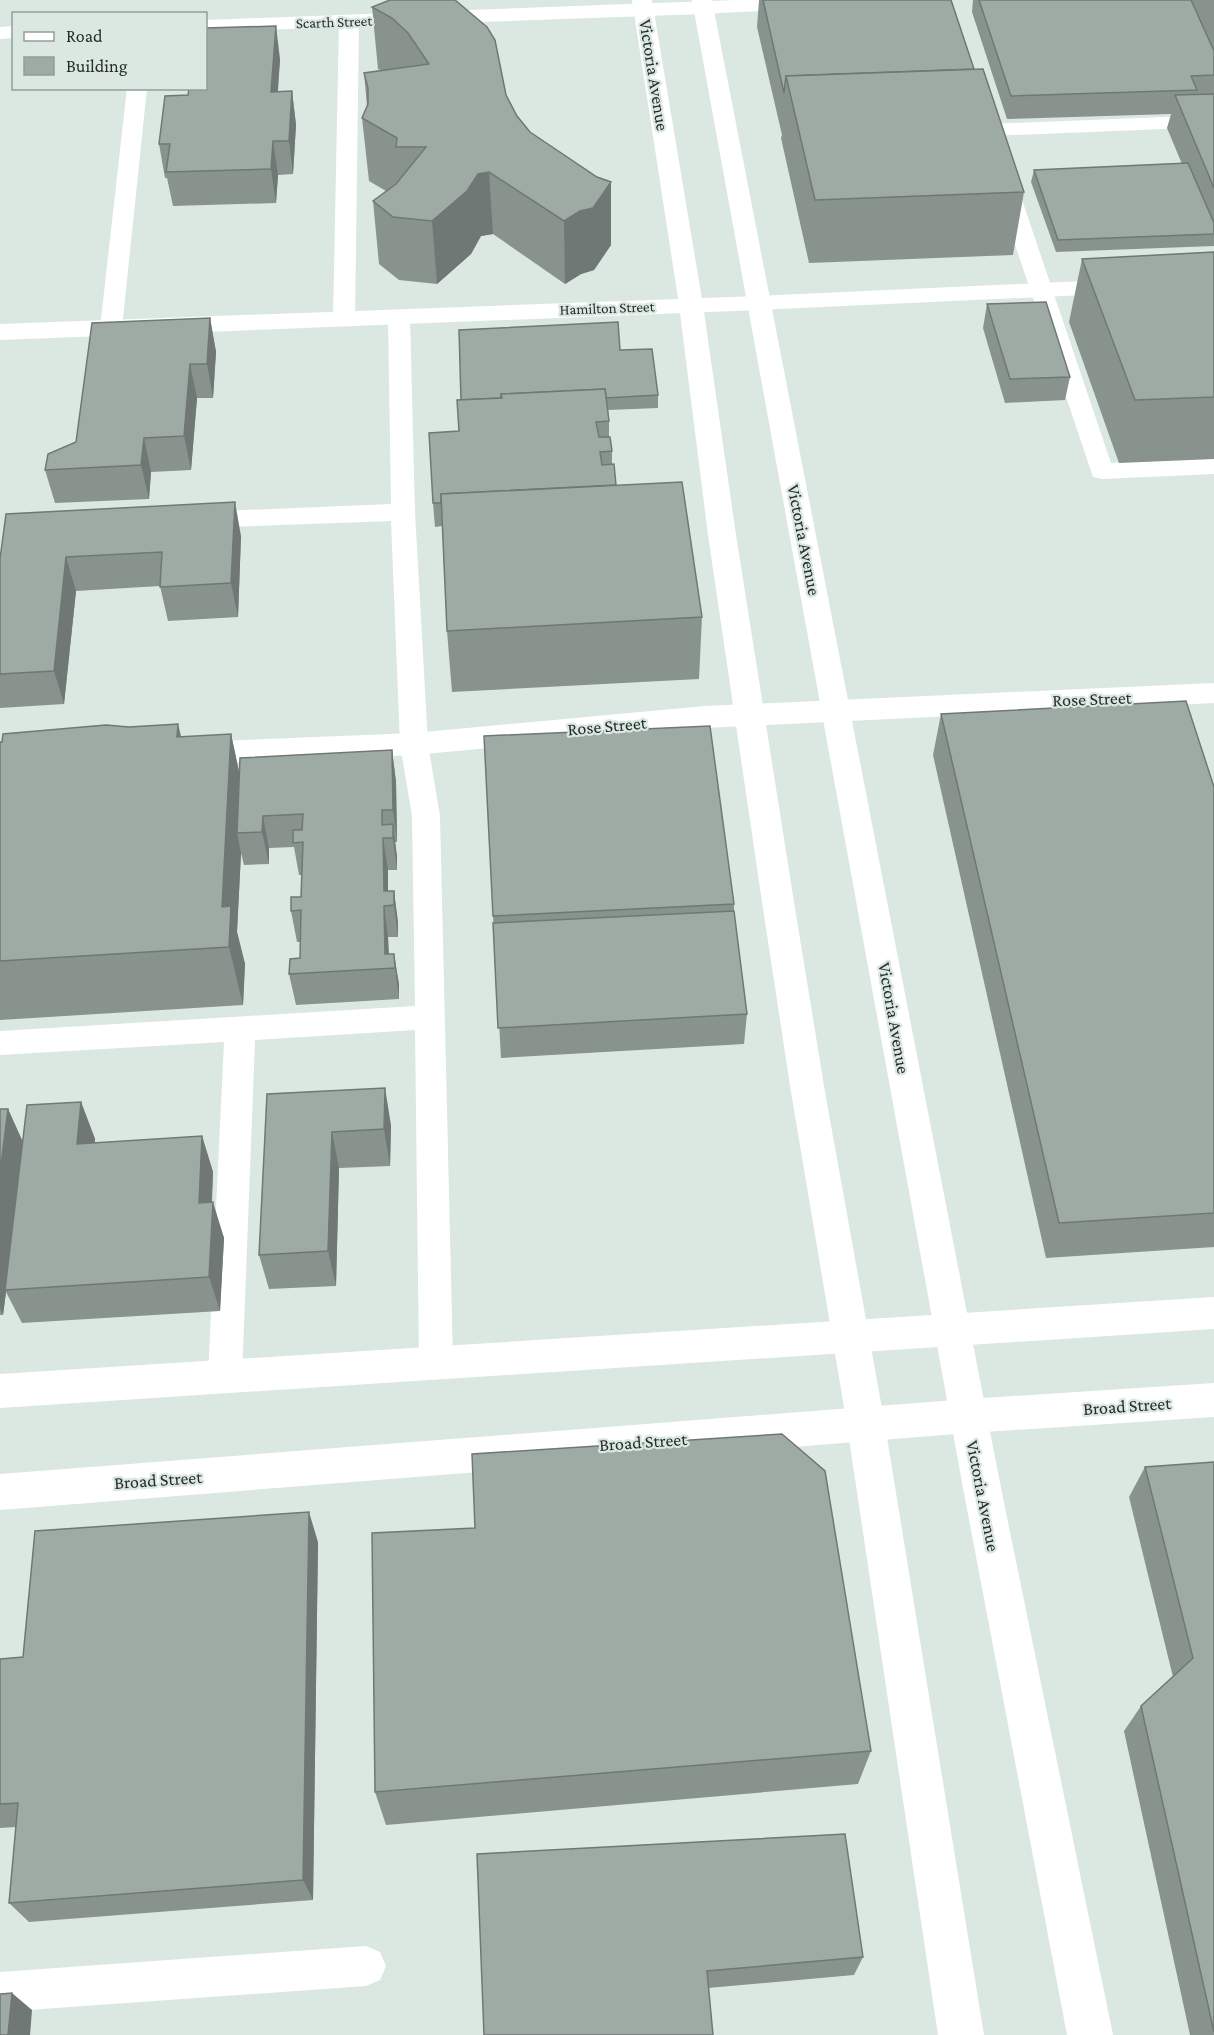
<svg xmlns="http://www.w3.org/2000/svg" width="1214" height="2035" font-family="'Crimson Pro',serif">
<rect width="100%" height="100%" fill="#dbe8e2"/>
<g fill="none" stroke-linecap="round" stroke-linejoin="round">
<g fill="#fff" fill-rule="evenodd">
<path d="M 349,15 L 356,17 L 359,21 L 355,319 L 352,324 L 344,326 L 336,324 L 333,319 L 339,21 L 342,17 Z"/>
<path d="M 127,88 L 147,88 L 122,328 L 119,333 L 111,335 L 103,333 L 100,328 Z"/>
<path d="M 1214,115 L 1214,127 L 988,136 L 981,134 L 978,130 L 981,126 L 988,124 Z"/>
<path d="M 1006,179 L 1013,181 L 1017,185 L 1111,463 L 1214,458 L 1214,474 L 1102,479 L 1093,477 L 995,185 L 999,181 Z"/>
<path d="M 399,310 L 407,312 L 410,317 L 415,512 L 428,744 L 440,816 L 453,1362 L 448,1373 L 436,1377 L 424,1373 L 419,1362 L 415,1030 L 255,1040 L 242,1376 L 237,1387 L 225,1391 L 213,1387 L 208,1376 L 224,1042 L 0,1055 L 0,1031 L 415,1006 L 412,816 L 400,744 L 391,521 L 198,528 L 189,526 L 186,520 L 189,514 L 198,512 L 391,504 L 388,317 L 391,312 Z"/>
<path d="M 366,1946 L 380,1952 L 386,1966 L 380,1980 L 366,1986 L 0,2012 L 0,1972 Z"/>
</g>
<g fill="#fff" fill-rule="evenodd">
<path d="M 736,0 L 868,0 L 865,4 L 858,6 L 703,14 L 206,32 L 206,20 Z"/>
<path d="M 14,26 L 14,38 L 0,39 L 0,27 Z"/>
<path d="M 1214,275 L 1214,289 L 759,310 L 0,340 L 0,324 L 759,296 Z"/>
<path d="M 1214,683 L 1214,703 L 705,728 L 414,755 L 191,764 L 180,761 L 176,753 L 180,745 L 191,742 L 414,733 L 705,706 Z"/>
</g>
<g fill="#fff" fill-rule="evenodd">
<path d="M 1214,1297 L 1214,1329 L 0,1408 L 0,1374 Z"/>
<path d="M 1214,1383 L 1214,1417 L 968,1433 L 0,1510 L 0,1474 L 968,1399 Z"/>
</g>
<g fill="#fff" fill-rule="evenodd">
<path d="M 632,0 L 652,0 L 703,305 L 736,535 L 794,902 L 825,1092 L 885,1425 L 984,2035 L 938,2035 L 847,1425 L 791,1092 L 762,902 L 708,535 L 679,305 Z"/>
<path d="M 692,0 L 712,0 L 1001,1488 L 1113,2035 L 1067,2035 L 963,1488 Z"/>
</g>
</g>
<g fill="#88938e">
<path d="M 759,0 L 763,0 L 974,69 L 1024,192 L 1013,255 L 809,263 L 781,138 L 782,135 L 757,27 Z"/>
<path d="M 973,0 L 1214,0 L 1214,246 L 1056,252 L 1031,182 L 1034,170 L 1182,164 L 1167,128 L 1171,114 L 1007,119 L 972,12 Z"/>
<path d="M 389,1 L 506,95 L 517,116 L 611,245 L 594,270 L 581,274 L 565,284 L 493,234 L 481,236 L 471,254 L 437,284 L 399,280 L 379,264 L 373,201 L 386,191 L 369,181 L 362,118 L 367,106 L 364,73 L 381,70 L 378,69 L 372,7 Z"/>
<path d="M 280,59 L 278,92 L 292,91 L 296,125 L 293,174 L 278,175 L 276,203 L 173,206 L 167,178 L 165,178 L 159,144 L 188,95 Z"/>
<path d="M 1214,252 L 1214,459 L 1119,463 L 1069,322 L 1082,259 Z"/>
<path d="M 987,304 L 1070,377 L 1065,400 L 1005,403 L 983,328 Z"/>
<path d="M 210,318 L 216,352 L 213,398 L 197,398 L 191,470 L 151,472 L 149,499 L 55,503 L 45,470 L 76,442 Z"/>
<path d="M 620,350 L 658,395 L 658,408 L 608,410 L 609,421 L 609,437 L 612,451 L 612,464 L 616,485 L 702,617 L 699,679 L 452,692 L 447,631 L 442,526 L 435,527 L 433,503 L 459,431 L 461,400 Z"/>
<path d="M 241,536 L 238,617 L 168,621 L 160,586 L 76,591 L 64,704 L 0,708 L 0,559 Z"/>
<path d="M 941,714 L 1214,787 L 1214,1247 L 1046,1258 L 933,755 Z"/>
<path d="M 231,734 L 239,772 L 392,750 L 396,782 L 397,842 L 395,842 L 397,857 L 397,870 L 388,870 L 388,891 L 394,891 L 398,923 L 398,937 L 388,937 L 389,954 L 394,954 L 399,985 L 399,999 L 296,1005 L 289,974 L 300,958 L 300,942 L 297,942 L 291,911 L 301,897 L 302,875 L 299,875 L 294,847 L 269,848 L 269,864 L 244,865 L 241,853 L 237,932 L 245,964 L 243,1005 L 0,1020 L 0,742 L 181,737 Z"/>
<path d="M 734,904 L 734,911 L 747,1014 L 744,1044 L 501,1058 L 493,916 Z"/>
<path d="M 267,1094 L 391,1125 L 390,1166 L 339,1168 L 336,1286 L 269,1289 L 259,1255 Z"/>
<path d="M 81,1102 L 95,1139 L 95,1143 L 202,1136 L 213,1172 L 212,1203 L 224,1238 L 220,1311 L 22,1323 L 6,1292 L 3,1315 L 0,1315 L 0,1109 L 8,1109 L 23,1142 Z"/>
<path d="M 1214,1462 L 1214,2035 L 1190,2035 L 1124,1731 L 1141,1706 L 1173,1677 L 1129,1497 L 1145,1467 Z"/>
<path d="M 318,1542 L 313,1900 L 29,1922 L 9,1903 L 16,1827 L 0,1828 L 0,1659 L 23,1657 Z"/>
<path d="M 871,1751 L 858,1784 L 386,1825 L 375,1792 Z"/>
<path d="M 477,1854 L 863,1957 L 854,1975 L 708,1988 Z"/>
</g>
<g fill="#6f7874">
<path d="M 276,26 L 280,59 L 275,125 L 271,92 Z"/>
<path d="M 292,91 L 296,125 L 293,174 L 289,141 Z"/>
<path d="M 273,141 L 278,175 L 276,203 L 271,169 Z"/>
<path d="M 489,172 L 493,234 L 481,236 L 471,254 L 437,284 L 432,221 L 478,174 Z"/>
<path d="M 611,182 L 611,245 L 594,270 L 581,274 L 565,284 L 564,221 Z"/>
<path d="M 210,318 L 216,352 L 213,398 L 207,364 Z"/>
<path d="M 190,364 L 197,398 L 191,470 L 184,436 Z"/>
<path d="M 144,438 L 151,472 L 149,499 L 141,465 Z"/>
<path d="M 235,502 L 241,536 L 238,617 L 231,583 Z"/>
<path d="M 66,557 L 76,591 L 64,704 L 54,671 Z"/>
<path d="M 178,724 L 193,785 L 177,737 Z"/>
<path d="M 231,734 L 244,795 L 237,833 L 241,853 L 237,932 L 245,964 L 243,1005 L 229,947 L 222,907 Z"/>
<path d="M 392,750 L 396,782 L 397,842 L 393,810 Z"/>
<path d="M 263,816 L 269,848 L 269,864 L 262,832 Z"/>
<path d="M 393,824 L 397,857 L 397,870 L 393,838 Z"/>
<path d="M 383,838 L 388,870 L 388,905 L 384,891 Z"/>
<path d="M 394,891 L 398,923 L 398,937 L 394,905 Z"/>
<path d="M 384,906 L 388,937 L 389,968 L 385,954 Z"/>
<path d="M 394,954 L 399,985 L 399,999 L 395,968 Z"/>
<path d="M 385,1088 L 391,1125 L 390,1166 L 384,1129 Z"/>
<path d="M 81,1102 L 95,1139 L 91,1180 L 77,1144 Z"/>
<path d="M 8,1109 L 24,1145 L 5,1290 L 6,1292 L 3,1315 L 0,1308 L 0,1173 Z"/>
<path d="M 332,1132 L 339,1168 L 336,1286 L 328,1251 Z"/>
<path d="M 202,1136 L 213,1172 L 210,1238 L 199,1203 Z"/>
<path d="M 213,1202 L 224,1238 L 220,1311 L 209,1277 Z"/>
<path d="M 309,1512 L 318,1542 L 313,1900 L 303,1880 Z"/>
<path d="M 12,1993 L 32,2010 L 30,2035 L 8,2035 Z"/>
</g>
<g fill="#9eaba5" stroke="#6f7874" stroke-width="1.5">
<path d="M 390,0 L 455,0 L 487,27 L 495,40 L 506,95 L 517,116 L 530,132 L 597,177 L 611,182 L 593,208 L 580,211 L 564,221 L 489,172 L 478,174 L 467,191 L 432,221 L 393,217 L 373,201 L 396,184 L 426,147 L 396,147 L 397,138 L 362,118 L 368,104 L 368,88 L 364,73 L 429,64 L 408,33 L 392,18 L 372,7 Z"/>
<path d="M 763,0 L 951,0 L 974,69 L 786,76 L 784,93 Z"/>
<path d="M 979,0 L 1191,0 L 1214,51 L 1214,75 L 1191,76 L 1197,90 L 1011,96 Z"/>
<path d="M 276,26 L 271,92 L 292,91 L 289,141 L 273,141 L 271,169 L 166,172 L 170,144 L 159,144 L 165,96 L 188,95 L 189,88 L 206,88 L 206,28 Z"/>
<path d="M 983,69 L 1024,192 L 815,200 L 786,76 Z"/>
<path d="M 1214,94 L 1214,188 L 1175,95 Z"/>
<path d="M 1188,163 L 1214,223 L 1214,234 L 1058,240 L 1034,170 Z"/>
<path d="M 1214,252 L 1214,397 L 1135,400 L 1082,259 Z"/>
<path d="M 1046,302 L 1070,377 L 1010,379 L 987,304 Z"/>
<path d="M 210,318 L 207,364 L 190,364 L 184,436 L 144,438 L 141,465 L 45,470 L 48,454 L 76,442 L 92,323 Z"/>
<path d="M 618,322 L 620,350 L 652,349 L 658,395 L 606,398 L 605,389 L 501,394 L 501,398 L 461,400 L 459,330 Z"/>
<path d="M 605,389 L 609,421 L 596,422 L 599,437 L 610,437 L 612,451 L 600,452 L 602,465 L 614,464 L 616,485 L 441,494 L 441,503 L 433,503 L 429,433 L 459,431 L 457,400 L 502,398 L 501,394 Z"/>
<path d="M 682,482 L 702,617 L 447,631 L 441,494 Z"/>
<path d="M 235,502 L 231,583 L 160,587 L 162,552 L 66,557 L 54,671 L 0,674 L 0,559 L 6,514 Z"/>
<path d="M 1186,701 L 1214,787 L 1214,1213 L 1059,1223 L 941,714 Z"/>
<path d="M 178,724 L 177,737 L 231,734 L 222,907 L 231,906 L 229,947 L 0,961 L 0,742 L 2,742 L 3,734 L 106,725 L 129,727 Z"/>
<path d="M 710,726 L 734,904 L 493,916 L 484,736 Z"/>
<path d="M 392,750 L 393,810 L 382,810 L 382,825 L 393,824 L 393,838 L 383,838 L 384,891 L 394,891 L 394,905 L 384,906 L 385,954 L 394,954 L 395,968 L 289,974 L 290,959 L 300,958 L 301,910 L 291,911 L 291,897 L 301,897 L 303,842 L 293,843 L 293,830 L 302,830 L 303,814 L 263,816 L 262,832 L 237,833 L 240,758 Z"/>
<path d="M 734,911 L 747,1014 L 498,1028 L 493,923 Z"/>
<path d="M 385,1088 L 384,1129 L 332,1132 L 328,1251 L 259,1255 L 267,1094 Z"/>
<path d="M 81,1102 L 77,1144 L 202,1136 L 199,1203 L 213,1202 L 209,1277 L 5,1290 L 27,1105 Z"/>
<path d="M 0,1109 L 8,1109 L 0,1173 Z"/>
<path d="M 782,1434 L 825,1471 L 871,1751 L 375,1792 L 372,1533 L 475,1528 L 472,1454 Z"/>
<path d="M 1214,1462 L 1214,2032 L 1141,1706 L 1193,1658 L 1145,1467 Z"/>
<path d="M 309,1512 L 303,1880 L 9,1903 L 18,1803 L 0,1804 L 0,1659 L 23,1657 L 35,1531 Z"/>
<path d="M 845,1834 L 863,1957 L 707,1971 L 713,2035 L 484,2035 L 477,1854 Z"/>
<path d="M 12,1993 L 8,2035 L 0,2035 L 0,1994 Z"/>
</g>
<g text-anchor="middle" dominant-baseline="central" stroke-width="4.5" stroke-linejoin="round" paint-order="stroke">
<g font-size="15" fill="#272c2a" stroke="#dbe8e2">
<text transform="translate(334 22) rotate(-2)">Scarth Street</text>
<text transform="translate(607 308) rotate(-2)">Hamilton Street</text>
</g>
<g font-size="18" fill="#272c2a" stroke="#dbe8e2">
<text transform="translate(654 75) rotate(81)">Victoria Avenue</text>
<text transform="translate(804 540) rotate(79)">Victoria Avenue</text>
<text transform="translate(1092 699) rotate(-2)">Rose Street</text>
<text transform="translate(607 726) rotate(-5)">Rose Street</text>
<text transform="translate(894 1018) rotate(80)">Victoria Avenue</text>
<text transform="translate(1127 1406) rotate(-4)">Broad Street</text>
<text transform="translate(643 1442) rotate(-4)">Broad Street</text>
<text transform="translate(158 1480) rotate(-4)">Broad Street</text>
<text transform="translate(983 1496) rotate(79)">Victoria Avenue</text>
</g>
</g>
<rect x="12" y="12" width="195" height="78" fill="#dbe8e2" stroke="#939d98" stroke-width="1.5"/>
<rect x="24" y="32" width="30" height="9" fill="#ffffff" stroke="#939d98" stroke-width="1.5"/>
<text x="66" y="42" font-size="18" fill="#272c2a">Road</text>
<rect x="24" y="57" width="30" height="18" fill="#9eaba5" stroke="#939d98" stroke-width="1.5"/>
<text x="66" y="72" font-size="18" fill="#272c2a">Building</text>
</svg>
